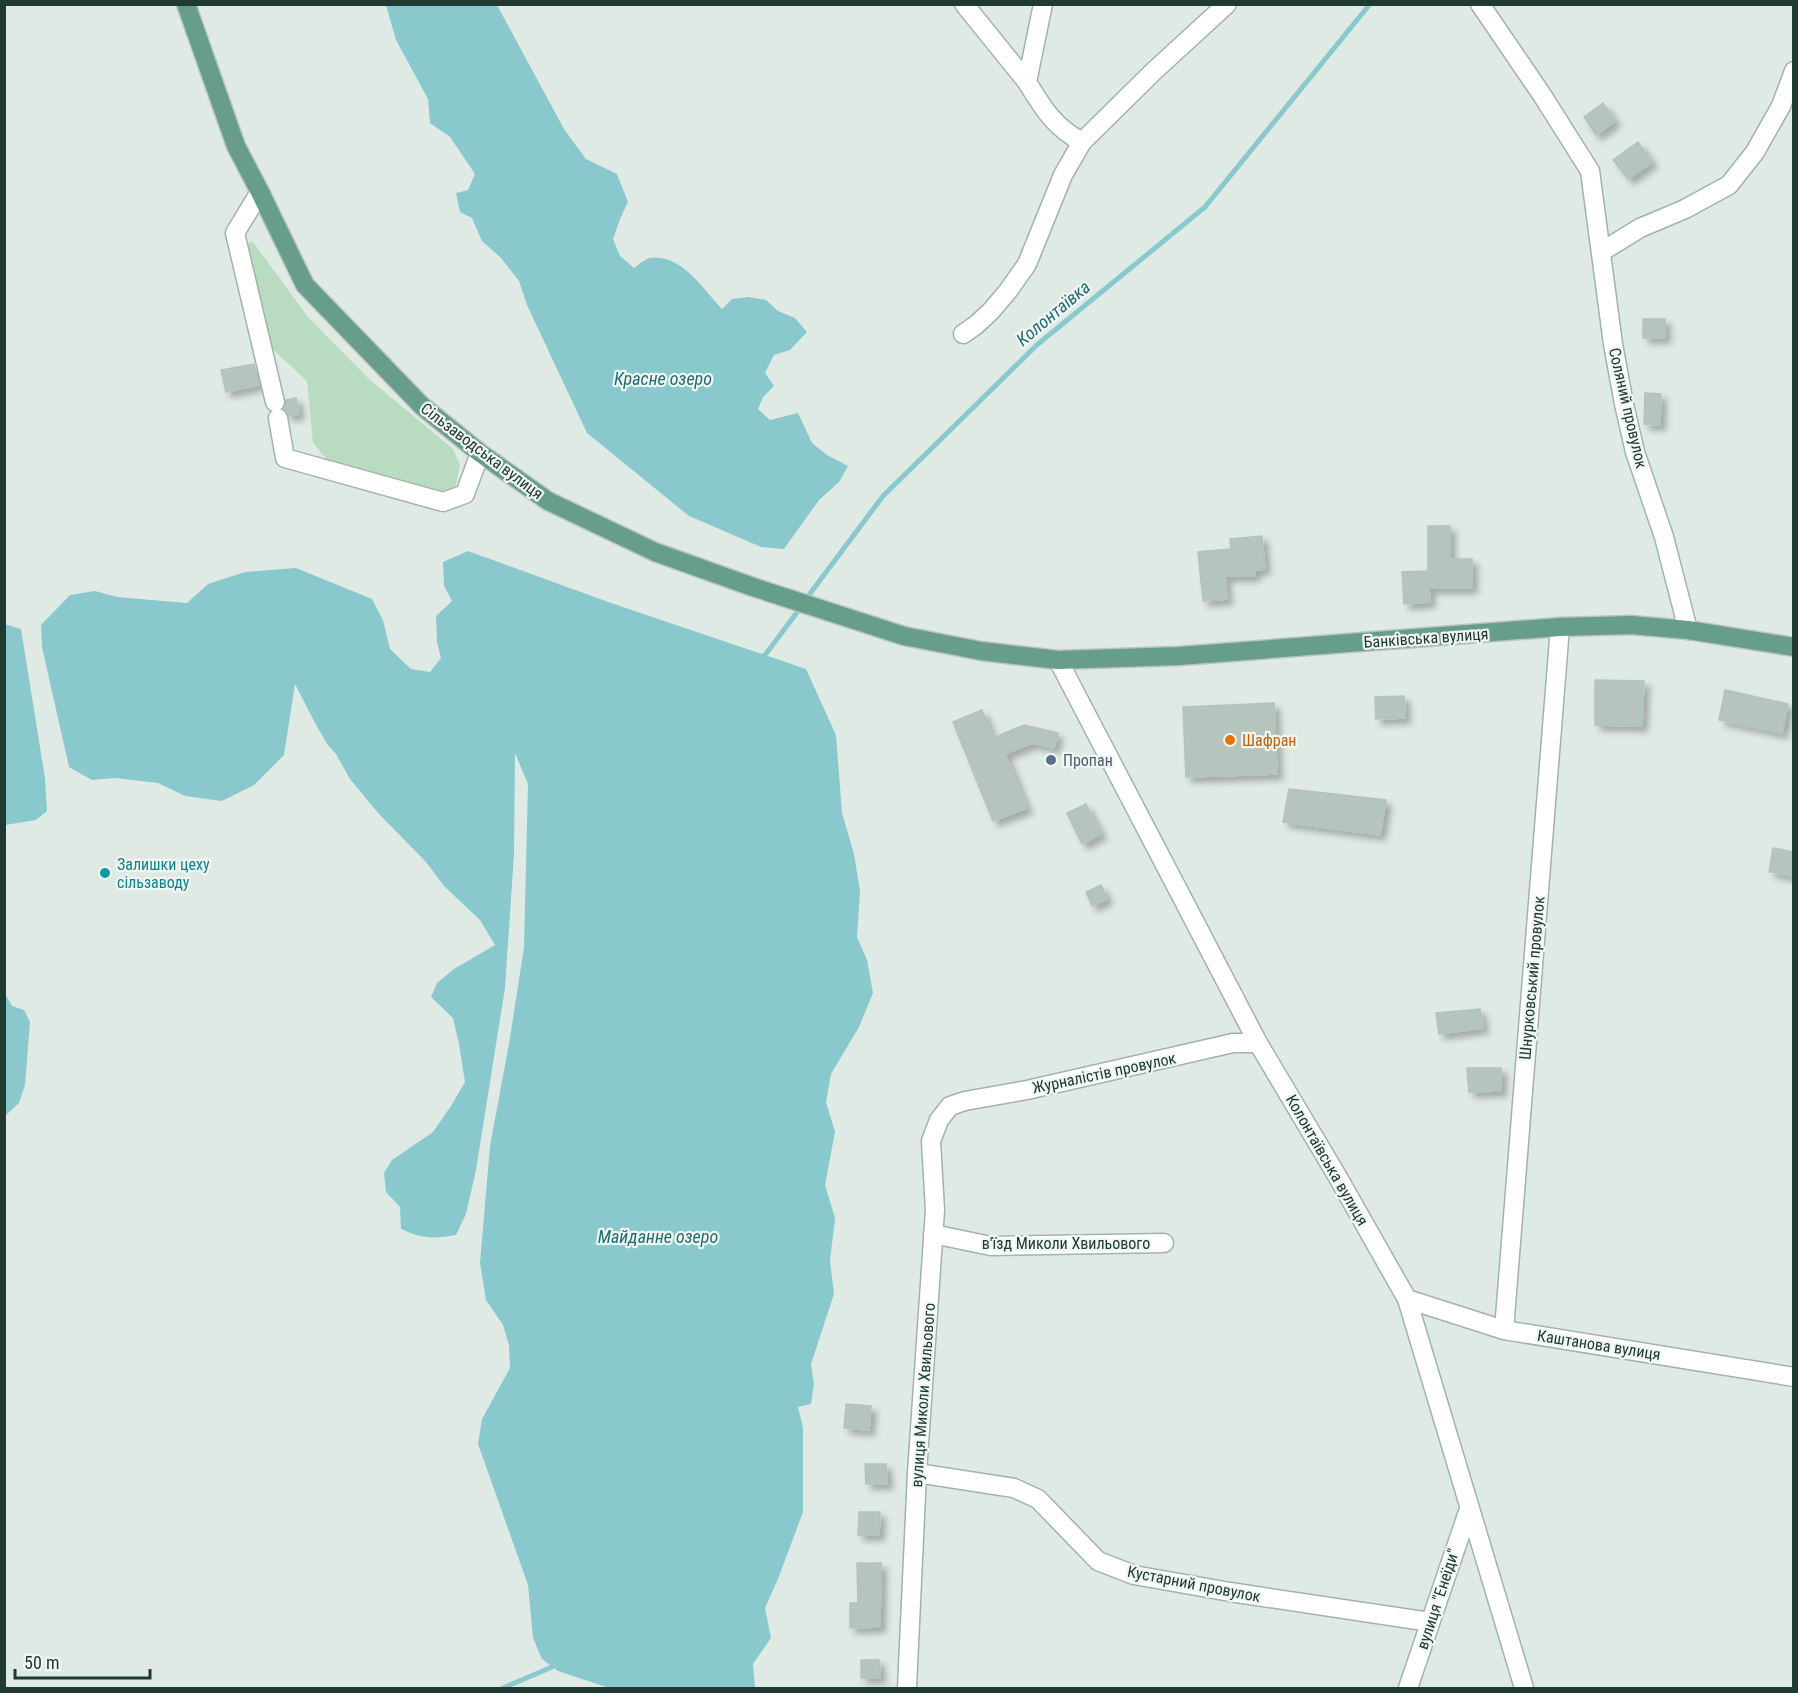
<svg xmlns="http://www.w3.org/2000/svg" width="1798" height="1693" font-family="'Roboto Condensed',sans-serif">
<defs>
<filter id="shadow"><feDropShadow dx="5.5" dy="5.5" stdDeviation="3" flood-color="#0004"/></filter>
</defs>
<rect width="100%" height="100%" fill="#e0eae4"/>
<path fill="#b9dbbf" d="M 253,242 L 308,317 L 370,380 L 453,449 L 460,465 L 454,494 L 443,498 L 329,462 L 313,443 L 307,381 L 269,346 L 244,244 Z"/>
<g fill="#89c9cd">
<path d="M 386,5 L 497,5 L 564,129 L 586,159 L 617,174 L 628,202 L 620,219 L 613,239 L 620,256 L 634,268 C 639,264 645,259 650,258 C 681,253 704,290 722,309 L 732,299 L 748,297 L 766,300 L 778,311 L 795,318 L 807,332 L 790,350 L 774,355 L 765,373 L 774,386 L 763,397 L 758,409 L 770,420 L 798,413 L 812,443 L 827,455 L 848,466 L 839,482 L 819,500 L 784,549 L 761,547 L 689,516 L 587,433 L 527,305 L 519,281 L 501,258 L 482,241 L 472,218 L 460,212 L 456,193 L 468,190 L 475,174 L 450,137 L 430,123 L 428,99 L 396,40 Z"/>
<path d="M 468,551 L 611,603 L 806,669 L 836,735 L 842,813 L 854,854 L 860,891 L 857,937 L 867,960 L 873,993 L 859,1027 L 831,1074 L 826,1102 L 835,1132 L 825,1185 L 835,1218 L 830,1261 L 834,1294 L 811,1364 L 814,1384 L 811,1404 L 798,1407 L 803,1428 L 803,1512 L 778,1579 L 765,1608 L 771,1638 L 753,1664 L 755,1688 L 609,1688 L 558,1671 L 542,1659 L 533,1638 L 528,1585 L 478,1444 L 482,1419 L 510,1368 L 509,1345 L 503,1325 L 486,1300 L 480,1263 L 490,1146 L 510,1038 L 524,947 L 528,784 L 515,753 L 514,854 L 505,988 L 476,1170 L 466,1214 L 456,1235 C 434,1239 423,1239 401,1229 L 400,1207 L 386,1192 L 384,1173 L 392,1160 L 433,1132 L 451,1106 L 465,1082 L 459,1044 L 453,1018 L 431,997 L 437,983 L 454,969 L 495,945 L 480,920 L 444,886 L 426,862 L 378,813 L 350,779 L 336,754 L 327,744 L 314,721 L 295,684 L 284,755 L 254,785 L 222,801 L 185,796 L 158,783 L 115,778 L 92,780 L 69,767 L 42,647 L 41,625 L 70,595 L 95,591 L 117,597 L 187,603 L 208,584 L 245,572 L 296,568 L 372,599 L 383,620 L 390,649 L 411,669 L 430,672 L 441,658 L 437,642 L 436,616 L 452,601 L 444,586 L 443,562 Z"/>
<path d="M 4,624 L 21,629 L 45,778 L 47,811 L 36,820 L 5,825 Z"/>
<path d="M 4,992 L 12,1006 L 24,1010 L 30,1022 L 25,1085 L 19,1103 L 5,1116 Z"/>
</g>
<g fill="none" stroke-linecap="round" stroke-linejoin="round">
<g stroke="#89c9cd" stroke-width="5">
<path d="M 806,599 L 883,496 L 1038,344 L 1205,207 L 1370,4"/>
<path d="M 759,657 L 765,655 L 801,607"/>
<path d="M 503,1688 L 552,1667"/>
</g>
</g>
<g fill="#b5c5bd" stroke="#b3c3bb" stroke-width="1.5" filter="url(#shadow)">
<path d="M 1603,103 L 1615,121 L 1596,135 L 1584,117 Z"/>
<path d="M 1638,142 L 1652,162 L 1628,179 L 1613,160 Z"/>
<rect x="1643" y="319" width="22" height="19"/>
<path d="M 254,364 L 259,385 L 226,392 L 221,370 Z"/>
<path d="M 1645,393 L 1661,394 L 1660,425 L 1644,424 Z"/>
<path d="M 296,398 L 299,414 L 289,416 L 284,409 L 286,400 Z"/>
<path d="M 1428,526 L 1450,526 L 1450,559 L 1472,559 L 1472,588 L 1429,588 L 1430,602 L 1404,604 L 1402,572 L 1428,571 Z"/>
<path d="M 1262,536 L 1265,569 L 1255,570 L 1254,576 L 1225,576 L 1227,599 L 1203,601 L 1198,552 L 1231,549 L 1230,539 Z"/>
<path d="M 1595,680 L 1644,681 L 1642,726 L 1595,725 Z"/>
<path d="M 1725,690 L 1788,704 L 1782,733 L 1719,720 Z"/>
<path d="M 1404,696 L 1405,718 L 1376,719 L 1375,697 Z"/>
<path d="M 1274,703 L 1277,774 L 1186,777 L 1183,707 Z"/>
<path d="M 982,710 L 993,738 L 1024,725 L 1058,733 L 1054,748 L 1032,743 L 1005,754 L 1027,808 L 993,821 L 953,722 Z"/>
<path d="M 1289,789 L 1386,800 L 1380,835 L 1283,822 Z"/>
<path d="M 1086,804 L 1101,834 L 1082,844 L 1067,813 Z"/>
<path d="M 1773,848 L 1794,852 L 1794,876 L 1769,872 Z"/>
<path d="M 1101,885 L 1107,899 L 1092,906 L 1086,892 Z"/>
<path d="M 1480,1009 L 1483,1028 L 1439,1034 L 1436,1013 Z"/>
<path d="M 1467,1068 L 1501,1068 L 1501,1091 L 1469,1092 Z"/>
<path d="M 846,1404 L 871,1406 L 869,1430 L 844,1428 Z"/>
<path d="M 865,1464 L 886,1464 L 887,1484 L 866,1484 Z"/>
<path d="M 859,1512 L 880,1512 L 879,1535 L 858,1535 Z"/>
<path d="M 857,1563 L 881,1563 L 880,1627 L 850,1628 L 850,1603 L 858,1603 Z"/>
<path d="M 861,1660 L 879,1660 L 880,1678 L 861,1678 Z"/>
</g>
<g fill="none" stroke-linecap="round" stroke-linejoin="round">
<g stroke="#a3b2ab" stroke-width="21">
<g id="minor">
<path d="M 964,4 L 1027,82"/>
<path d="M 1043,4 L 1027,82 C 1043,108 1054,127 1082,142"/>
<path d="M 1480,4 L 1542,95 L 1590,171 L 1613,344 L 1624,404 L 1635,452 L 1664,537 L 1688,630"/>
<path d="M 260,192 L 235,233 L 275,402"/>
<path d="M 1601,252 L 1640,228 L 1685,209 L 1729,185 L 1755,152 L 1781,106 L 1794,71"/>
<path d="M 963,334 L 976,325 L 991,311 L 1008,291 L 1027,264 L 1063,175 L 1082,142 L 1154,71 L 1227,4"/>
<path d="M 278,418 L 285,458 L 443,502 L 465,494 L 480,453"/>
<path d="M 1058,660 L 1258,1043 L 1336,1174 L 1407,1299 L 1524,1688"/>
<path d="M 933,1234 L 991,1246 L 1164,1243"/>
<path d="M 1407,1299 L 1504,1330 L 1794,1377"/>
<path d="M 1504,1330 L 1560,627"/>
<path d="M 917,1473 L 1014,1488 L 1038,1499 L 1098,1561 L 1134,1575 L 1230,1592 L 1430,1622"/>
<path d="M 907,1688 L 917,1473 L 935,1210 L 931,1141 L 939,1120 L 950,1106 L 965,1101 L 1027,1090 L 1233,1043 L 1258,1043"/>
<path d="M 1408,1688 L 1469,1509"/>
</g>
</g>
<g stroke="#bcc4c1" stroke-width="21">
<path id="major" d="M 186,4 L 236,146 L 260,192 L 305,285 L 422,406 L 480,453 L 548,501 L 655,552 L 753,587 L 904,636 L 981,651 L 1058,660 L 1179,656 L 1560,627 L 1631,625 L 1688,630 L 1794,647"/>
</g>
<use href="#minor" stroke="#fff" stroke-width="18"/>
<use href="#major" stroke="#669e8a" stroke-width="18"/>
</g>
<circle fill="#e8710a" stroke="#f0f7f3" stroke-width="2" cx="1230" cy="740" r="6"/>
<circle fill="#5c6f8a" stroke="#f0f7f3" stroke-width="2" cx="1051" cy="760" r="6"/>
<circle fill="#0f9aa8" stroke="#f0f7f3" stroke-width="2" cx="105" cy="873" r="6"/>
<g text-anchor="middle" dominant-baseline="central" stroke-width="4.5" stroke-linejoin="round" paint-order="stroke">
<g font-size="16" fill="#213a31" stroke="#f0f7f3">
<text transform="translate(1628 408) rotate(77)">Соляний провулок</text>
<text transform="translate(482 451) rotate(37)">Сільзаводська вулиця</text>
<text transform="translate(1426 638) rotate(-4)">Банківська вулиця</text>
<text transform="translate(1532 978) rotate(-85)">Шнурковський провулок</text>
<text transform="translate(1104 1073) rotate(-12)">Журналістів провулок</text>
<text transform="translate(1327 1160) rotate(60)">Колонтаївська вулиця</text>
<text x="1066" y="1243">в'їзд Миколи Хвильового</text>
<text transform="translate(1599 1345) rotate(9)">Каштанова вулиця</text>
<text transform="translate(923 1395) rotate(-86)">вулиця Миколи Хвильового</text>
<text transform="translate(1194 1584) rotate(11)">Кустарний провулок</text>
<text transform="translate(1438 1599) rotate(-72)">вулиця "Енеїди"</text>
</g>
<g font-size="16" fill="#c56008" stroke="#f0f7f3" text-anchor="start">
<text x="1242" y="740">Шафран</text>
</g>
<g font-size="16" fill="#4e5e75" stroke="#f0f7f3" text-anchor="start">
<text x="1063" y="760">Пропан</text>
</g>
<g font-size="16" fill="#0d838f" stroke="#f0f7f3" text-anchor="start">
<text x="117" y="864">Залишки цеху<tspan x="117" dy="18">сільзаводу</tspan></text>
</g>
<g font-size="18" font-style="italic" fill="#1e6d72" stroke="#f0f7f3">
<text transform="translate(1053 313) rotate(-40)">Колонтаївка</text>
<text x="663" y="378">Красне озеро</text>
<text x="658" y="1236">Майданне озеро</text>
</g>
</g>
<rect width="1798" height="1693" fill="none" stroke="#213a31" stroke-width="12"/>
<path d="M15 1669v9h135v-9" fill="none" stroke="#213a31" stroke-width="3"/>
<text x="24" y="1669" font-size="18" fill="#213a31" stroke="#f0f7f3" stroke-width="4.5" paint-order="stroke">50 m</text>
</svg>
